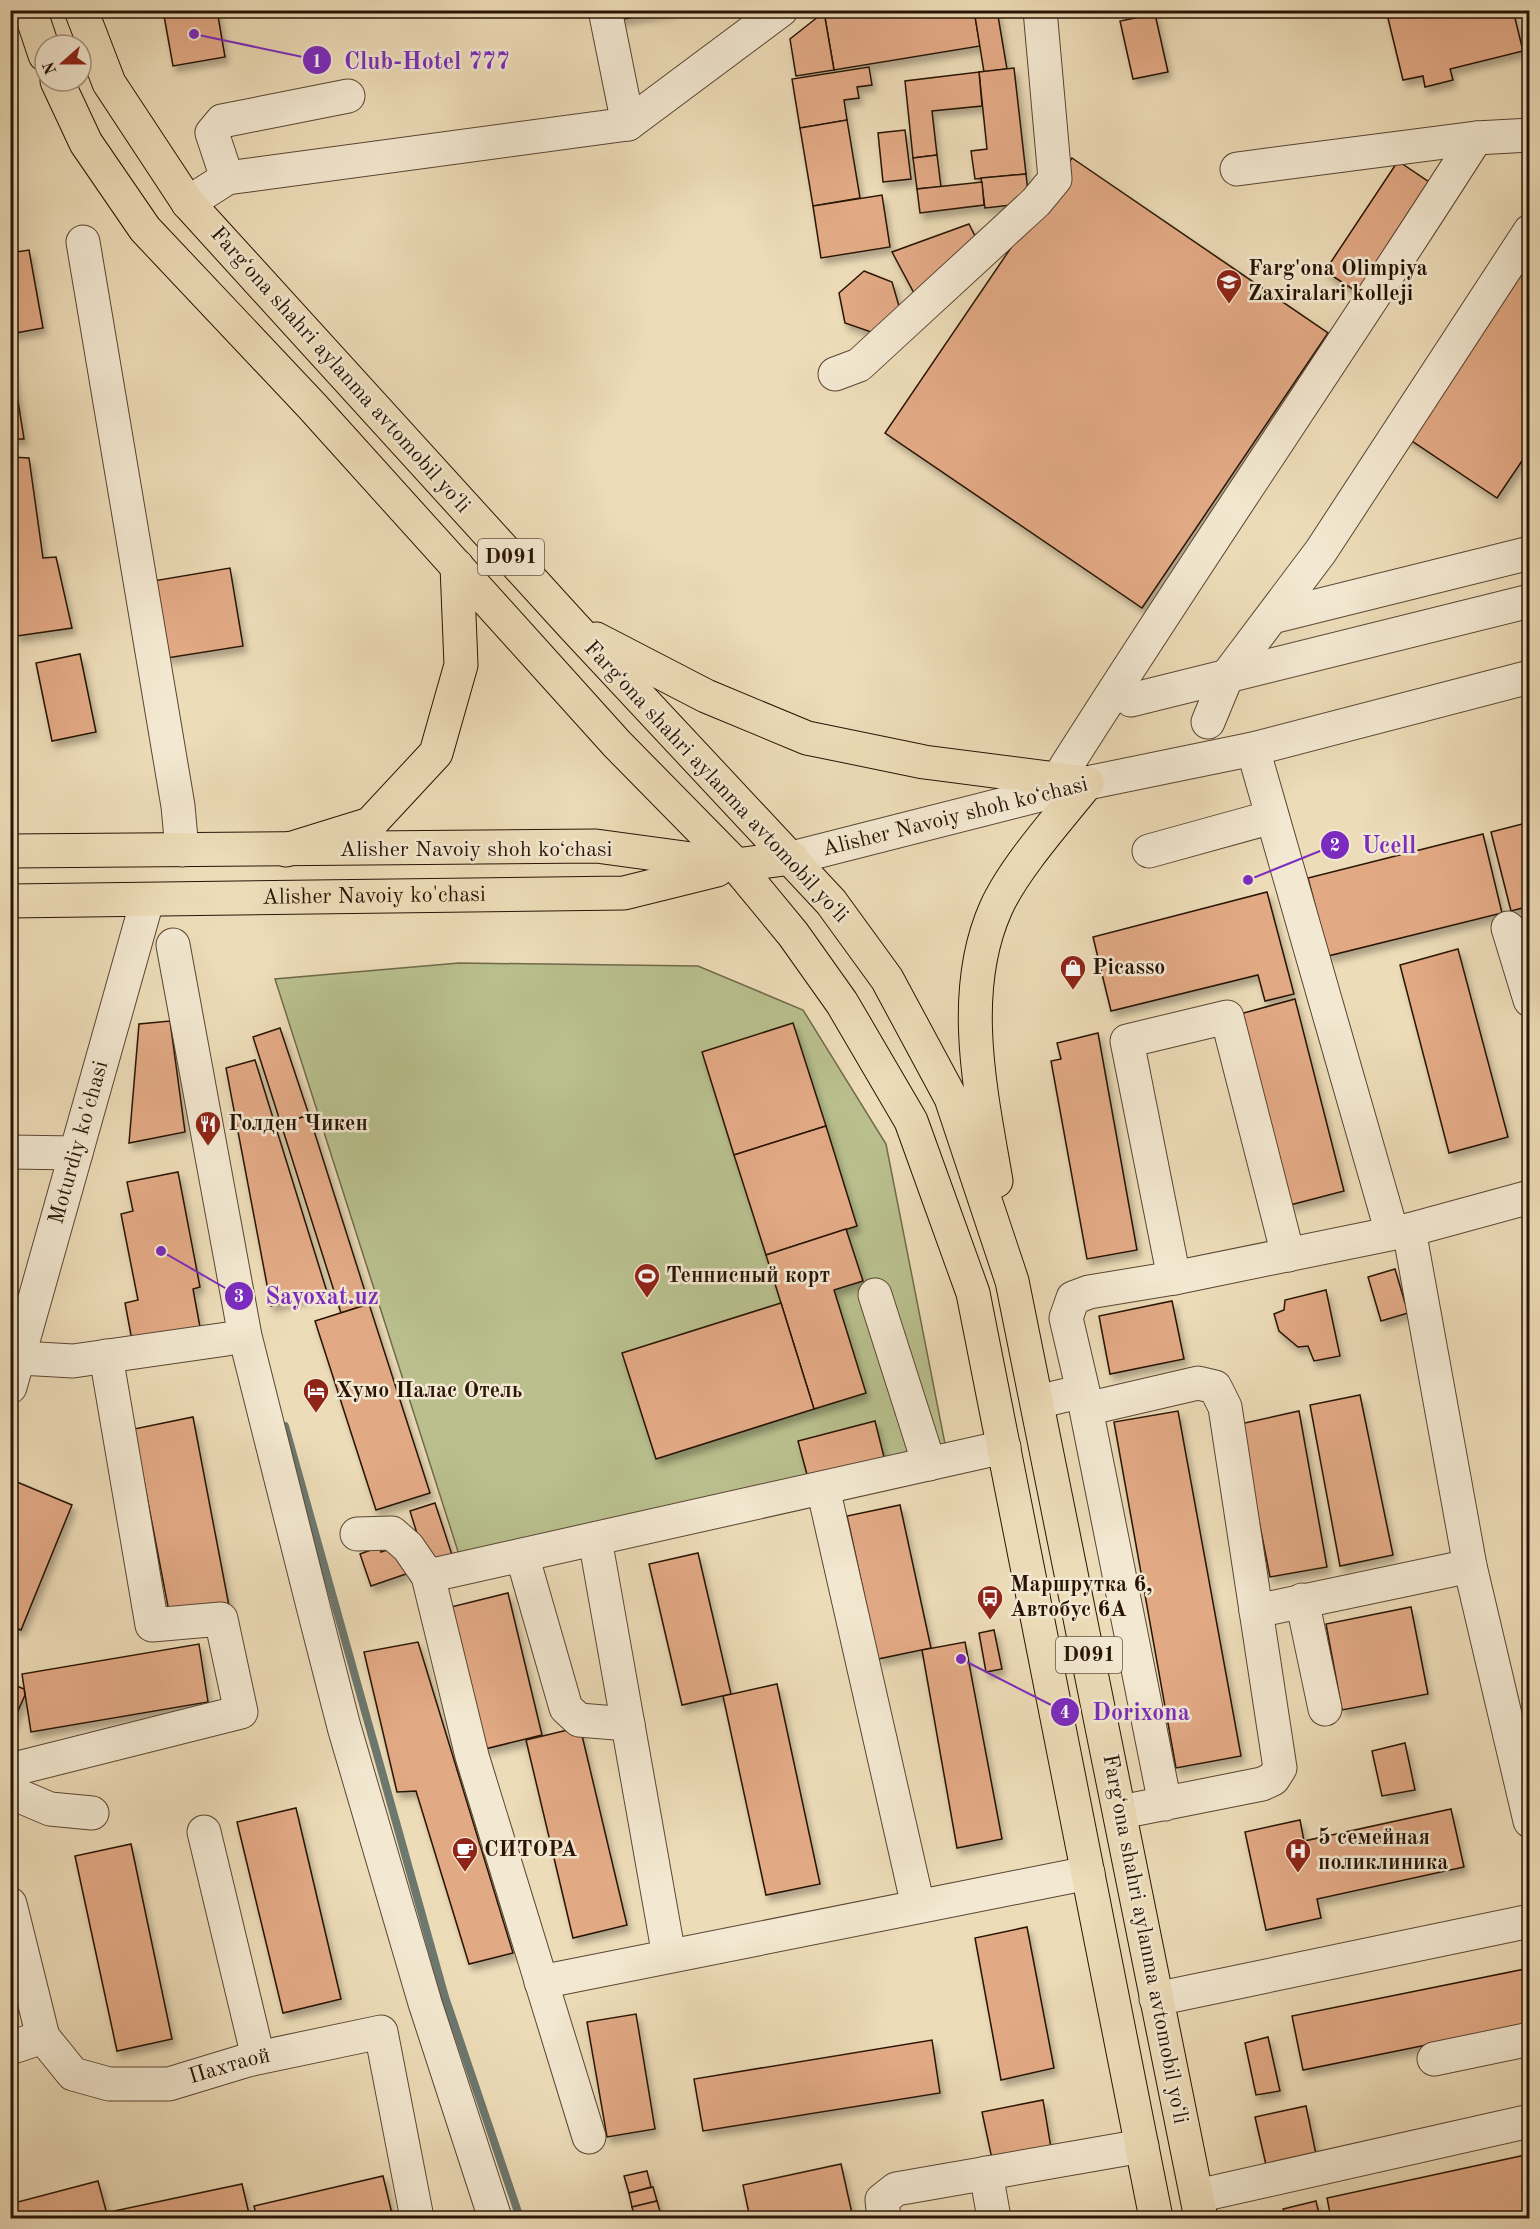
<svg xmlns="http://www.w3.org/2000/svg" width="1540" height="2229" font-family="'Old Standard TT',serif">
<defs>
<filter id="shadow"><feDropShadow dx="3.5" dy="6" stdDeviation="3" flood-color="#0004"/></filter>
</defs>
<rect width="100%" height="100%" fill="#eddcb8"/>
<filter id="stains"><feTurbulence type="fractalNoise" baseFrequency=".00333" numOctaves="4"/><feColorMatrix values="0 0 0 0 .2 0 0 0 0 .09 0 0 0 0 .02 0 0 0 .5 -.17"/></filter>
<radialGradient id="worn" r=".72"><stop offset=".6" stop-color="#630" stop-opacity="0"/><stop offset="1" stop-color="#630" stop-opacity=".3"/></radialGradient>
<path fill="#b9c08e" stroke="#706a4a" stroke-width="1.5" d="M 459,963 L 698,966 L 803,1010 L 886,1144 L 947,1454 L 462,1564 L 275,979 Z"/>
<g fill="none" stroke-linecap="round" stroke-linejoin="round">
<path stroke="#6c776e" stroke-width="8" d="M 285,1426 L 445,1997 L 520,2218"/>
</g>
<g fill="#e2a985" stroke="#281305" stroke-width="1.5" filter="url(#shadow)">
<path d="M 163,10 L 217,10 L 225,57 L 173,66 Z"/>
<path d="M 611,10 L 676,10 L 613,21 Z"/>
<path d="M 836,10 L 974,10 L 980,46 L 834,70 L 824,12 Z"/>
<path d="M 974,10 L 997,10 L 1007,69 L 984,72 Z"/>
<path d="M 1386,10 L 1513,10 L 1523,51 L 1450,69 L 1453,80 L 1425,87 L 1423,76 L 1403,80 Z"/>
<path d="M 824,12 L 834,70 L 796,76 L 790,39 Z"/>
<path d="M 1155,14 L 1168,72 L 1133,79 L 1120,21 Z"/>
<path d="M 869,67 L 872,85 L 857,87 L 859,98 L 844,100 L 847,120 L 800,128 L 792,79 Z"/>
<path d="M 1014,68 L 1026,174 L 975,179 L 971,151 L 987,149 L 979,72 Z"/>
<path d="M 979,72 L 982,106 L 932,111 L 937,155 L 913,158 L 905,81 Z"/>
<path d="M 847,120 L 860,198 L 813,206 L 800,128 Z"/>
<path d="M 905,130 L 911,179 L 883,182 L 878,133 Z"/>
<path d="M 937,155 L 941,187 L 917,189 L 913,158 Z"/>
<path d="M 1072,158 L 1328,333 L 1142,608 L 885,433 Z"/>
<path d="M 1398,161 L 1438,188 L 1366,298 L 1325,271 Z"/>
<path d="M 1026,174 L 1029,203 L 985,208 L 981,178 Z"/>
<path d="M 982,182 L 984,205 L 920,213 L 917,189 Z"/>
<path d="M 882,195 L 890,247 L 821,258 L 813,206 Z"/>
<path d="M 969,224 L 978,242 L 914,293 L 892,252 Z"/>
<path d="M 1530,245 L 1530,449 L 1497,498 L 1403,435 Z"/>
<path d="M 29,250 L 43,328 L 10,334 L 10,253 Z"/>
<path d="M 864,271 L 892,282 L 901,313 L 874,333 L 845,323 L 839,293 Z"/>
<path d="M 10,351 L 24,439 L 10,439 Z"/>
<path d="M 10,457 L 29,458 L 43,558 L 56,557 L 72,628 L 17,636 L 10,602 Z"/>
<path d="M 230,568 L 243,646 L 167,658 L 153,581 Z"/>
<path d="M 80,654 L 96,732 L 52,741 L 36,663 Z"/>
<path d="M 1530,822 L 1530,906 L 1511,911 L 1491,832 Z"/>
<path d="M 1483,834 L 1502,913 L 1328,956 L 1308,878 Z"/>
<path d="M 1267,892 L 1294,994 L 1265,1001 L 1258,975 L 1111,1011 L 1093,937 Z"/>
<path d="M 1458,949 L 1508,1137 L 1449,1153 L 1400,965 Z"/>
<path d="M 1295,999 L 1344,1191 L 1290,1205 L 1240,1014 Z"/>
<path d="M 170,1021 L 185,1132 L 129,1143 L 139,1024 Z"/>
<path d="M 793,1023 L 826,1126 L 734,1155 L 702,1052 Z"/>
<path d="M 280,1028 L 309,1115 L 281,1124 L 253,1037 Z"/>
<path d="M 1098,1033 L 1137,1250 L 1087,1259 L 1051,1061 L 1061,1059 L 1057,1043 Z"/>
<path d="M 255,1060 L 327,1292 L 271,1306 L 226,1068 Z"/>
<path d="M 309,1115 L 369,1304 L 341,1313 L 281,1124 Z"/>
<path d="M 826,1126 L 857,1226 L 766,1255 L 734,1155 Z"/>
<path d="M 178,1172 L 200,1287 L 193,1289 L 202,1338 L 134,1351 L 125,1303 L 138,1300 L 121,1214 L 133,1211 L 127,1182 Z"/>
<path d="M 846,1229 L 863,1281 L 834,1290 L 866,1393 L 814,1409 L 766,1255 Z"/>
<path d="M 1395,1269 L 1408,1313 L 1381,1321 L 1368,1277 Z"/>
<path d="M 1326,1290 L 1340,1356 L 1314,1361 L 1308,1346 L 1298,1347 L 1279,1331 L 1274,1314 L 1284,1310 L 1285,1300 Z"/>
<path d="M 1172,1301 L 1184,1359 L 1110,1374 L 1099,1316 Z"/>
<path d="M 781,1303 L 814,1409 L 656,1459 L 622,1353 Z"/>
<path d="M 369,1304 L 430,1493 L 376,1510 L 315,1321 Z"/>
<path d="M 1360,1395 L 1393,1555 L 1340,1566 L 1310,1405 Z"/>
<path d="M 1178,1411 L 1241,1756 L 1176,1768 L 1114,1422 Z"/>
<path d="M 1299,1411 L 1327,1567 L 1270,1577 L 1240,1424 Z"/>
<path d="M 193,1417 L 229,1606 L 170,1617 L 134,1429 Z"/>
<path d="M 875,1421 L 885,1461 L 809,1482 L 798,1441 Z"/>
<path d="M 17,1482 L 72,1505 L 21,1630 L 10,1626 L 10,1499 Z"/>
<path d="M 435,1503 L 455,1564 L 429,1572 L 410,1511 Z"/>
<path d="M 900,1505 L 931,1648 L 878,1659 L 847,1516 Z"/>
<path d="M 379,1547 L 381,1552 L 396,1547 L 406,1574 L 371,1586 L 360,1554 Z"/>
<path d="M 698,1553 L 731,1694 L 682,1705 L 649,1564 Z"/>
<path d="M 508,1593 L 542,1735 L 485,1749 L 451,1607 Z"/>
<path d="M 1411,1607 L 1428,1694 L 1342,1710 L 1326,1624 Z"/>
<path d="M 994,1630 L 1002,1669 L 986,1672 L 979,1633 Z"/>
<path d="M 418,1642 L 513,1953 L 469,1964 L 416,1791 L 397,1792 L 364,1652 Z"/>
<path d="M 965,1642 L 1002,1839 L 957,1848 L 922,1650 Z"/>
<path d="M 199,1644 L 208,1702 L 31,1732 L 22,1674 Z"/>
<path d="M 10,1683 L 24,1689 L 25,1695 L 10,1729 Z"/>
<path d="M 777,1684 L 820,1884 L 766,1895 L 723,1696 Z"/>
<path d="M 580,1727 L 627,1925 L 573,1938 L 526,1740 Z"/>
<path d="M 1405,1743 L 1415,1790 L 1382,1796 L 1372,1751 Z"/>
<path d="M 296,1808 L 341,1999 L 283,2013 L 237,1822 Z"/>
<path d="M 1451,1809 L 1464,1867 L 1317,1899 L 1321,1918 L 1266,1930 L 1245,1832 L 1300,1820 L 1304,1841 Z"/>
<path d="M 131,1844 L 172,2039 L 117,2051 L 75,1856 Z"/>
<path d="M 1027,1927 L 1054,2068 L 1001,2080 L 975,1938 Z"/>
<path d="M 1530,1968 L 1530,2024 L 1303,2070 L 1292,2016 Z"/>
<path d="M 636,2014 L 655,2129 L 607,2137 L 587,2022 Z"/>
<path d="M 1268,2037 L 1280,2091 L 1256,2095 L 1245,2043 Z"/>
<path d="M 932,2040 L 940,2093 L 703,2131 L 694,2079 Z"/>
<path d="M 1043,2100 L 1051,2148 L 992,2159 L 982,2112 Z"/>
<path d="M 1306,2106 L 1317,2159 L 1267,2169 L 1255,2117 Z"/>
<path d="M 1530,2154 L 1530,2215 L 1513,2218 L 1331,2218 L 1327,2198 Z"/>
<path d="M 841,2164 L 853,2218 L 750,2218 L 743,2185 Z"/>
<path d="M 647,2171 L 651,2187 L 629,2193 L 624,2176 Z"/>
<path d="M 383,2176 L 393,2218 L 257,2218 L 254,2206 Z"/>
<path d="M 98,2181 L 108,2218 L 10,2218 L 10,2204 Z"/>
<path d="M 242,2184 L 250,2218 L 116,2218 L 114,2211 Z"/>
<path d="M 653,2187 L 657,2201 L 632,2207 L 629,2193 Z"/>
<path d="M 657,2201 L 661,2215 L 635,2218 L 632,2207 Z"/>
<path d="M 1316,2201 L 1320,2218 L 1286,2218 L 1283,2209 Z"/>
</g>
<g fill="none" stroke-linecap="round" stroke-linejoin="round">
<g stroke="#594532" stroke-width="35">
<g id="minor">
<path d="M 605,10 L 628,124"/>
<path d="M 1237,169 L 1476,138 L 1530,135"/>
<path d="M 227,178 L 212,133 L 222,121 L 348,96"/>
<path d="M 188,203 L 227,178 L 628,124 L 781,10"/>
<path d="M 83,242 L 178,806 L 182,850"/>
<path d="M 835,374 L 859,365 L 1036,202 L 1055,179 L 1040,10"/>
<path d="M 1272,617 L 1530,553"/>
<path d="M 1131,700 L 1530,601"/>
<path d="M 1208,722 L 1227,676 L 1321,551 L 1530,231"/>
<path d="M 1253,749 L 1392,1233"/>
<path d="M 1058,779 C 1194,563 1339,353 1476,138"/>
<path d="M 1149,851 L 1272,817"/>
<path d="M 792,858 L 1087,783 L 1253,749 L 1530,677"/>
<path d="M 1508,928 L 1530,1000"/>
<path d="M 173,945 L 245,1336 L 316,1618 L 344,1727 L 425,2003 L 495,2218"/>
<path d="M 10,1152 L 76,1153"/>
<path d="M 1409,1230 L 1470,1566 L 1530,1821"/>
<path d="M 1174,1278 L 1127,1041 L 1227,1017 L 1288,1255"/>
<path d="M 875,1295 L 929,1464"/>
<path d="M 20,1358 L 73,1361 L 227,1339"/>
<path id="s1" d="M 10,1387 L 147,901"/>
<path d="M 1037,1402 L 1083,1391 L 1066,1318 L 1073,1298 L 1089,1292 L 1174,1278 L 1409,1230 L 1530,1197"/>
<path d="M 823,1488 L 918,1906"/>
<path d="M 357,1534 L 392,1533 L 408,1547 L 428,1576"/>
<path d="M 595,1539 L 669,1956"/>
<path d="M 522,1555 L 566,1708 L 579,1720 L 628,1724"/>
<path d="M 1302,1600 L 1325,1709"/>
<path d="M 1256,1611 L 1470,1566"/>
<path d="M 10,1770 L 241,1712 L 221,1619 L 152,1625 L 106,1356"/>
<path d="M 10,1792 L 50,1809 L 92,1813"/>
<path d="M 1121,1812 L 1262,1784 L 1273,1779 L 1280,1768 L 1225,1407 L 1215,1387 L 1198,1383 L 1086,1409 L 1165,1804"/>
<path d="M 204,1832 L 258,2057"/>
<path id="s2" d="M 10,1904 L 43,2037 L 73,2074 L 109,2084 L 169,2084 L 248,2060 L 381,2032 L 417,2218"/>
<path d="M 541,1982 L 1088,1873"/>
<path d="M 1156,1999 L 1530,1921"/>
<path d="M 10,2048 L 43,2037"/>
<path d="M 1434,2059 L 1530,2039"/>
<path d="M 589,2137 L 472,1756 L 428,1576 L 1004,1447"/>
<path d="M 986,2173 L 994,2218"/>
<path d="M 1197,2196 L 1530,2121"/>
<path d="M 884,2218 L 882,2200 L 896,2189 L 1142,2146"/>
</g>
</g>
<g stroke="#281305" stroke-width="35">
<g id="major">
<path d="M 10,851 L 596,846 L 736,865 L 792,858"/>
<path id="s3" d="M 10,901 L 624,893 L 717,870"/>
</g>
</g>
<g stroke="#281305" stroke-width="35">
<g id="highway">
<path d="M 30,10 L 45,55"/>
<path d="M 81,10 L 109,83 L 188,203 L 574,627 L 831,902 L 887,979 L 951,1098 L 1012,1281 L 1201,2218"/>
<path d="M 57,81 L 86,143 L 145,229 L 312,406 L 617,744 L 736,865 L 793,934 L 842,1003 L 911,1121 L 973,1293 L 1156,2218"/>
<path d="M 596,639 L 706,696 L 807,738 L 924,762 L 1087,783"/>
<path d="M 286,850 L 370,824 L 436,753 L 461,665 L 457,566"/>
<path d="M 996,1181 C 981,1093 958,993 996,908 C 1014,868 1059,818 1087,783"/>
</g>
</g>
<use href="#minor" stroke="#f3e8d1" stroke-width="33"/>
<use href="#major" stroke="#eddcb8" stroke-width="33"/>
<use href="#highway" stroke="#eddcb8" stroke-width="33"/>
</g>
<defs>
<g id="university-pin" transform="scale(1.35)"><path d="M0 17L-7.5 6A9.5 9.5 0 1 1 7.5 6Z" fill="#8f2418" stroke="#f3e8d1"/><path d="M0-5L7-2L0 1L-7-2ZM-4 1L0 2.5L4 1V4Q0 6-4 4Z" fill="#fff"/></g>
<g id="shop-pin" transform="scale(1.35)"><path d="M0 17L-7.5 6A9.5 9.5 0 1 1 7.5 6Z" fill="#8f2418" stroke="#f3e8d1"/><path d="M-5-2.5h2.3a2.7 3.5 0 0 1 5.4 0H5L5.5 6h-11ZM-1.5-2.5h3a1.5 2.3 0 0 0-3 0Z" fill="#fff"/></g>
<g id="restaurant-pin" transform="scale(1.35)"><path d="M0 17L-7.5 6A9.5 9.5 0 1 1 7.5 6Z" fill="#8f2418" stroke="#f3e8d1"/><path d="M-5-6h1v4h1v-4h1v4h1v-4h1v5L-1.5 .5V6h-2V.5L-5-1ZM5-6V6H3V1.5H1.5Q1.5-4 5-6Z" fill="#fff"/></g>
<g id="stadium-pin" transform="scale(1.35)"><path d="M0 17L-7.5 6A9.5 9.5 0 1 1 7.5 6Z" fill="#8f2418" stroke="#f3e8d1"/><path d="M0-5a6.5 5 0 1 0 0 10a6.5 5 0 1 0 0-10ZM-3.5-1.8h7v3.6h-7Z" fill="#fff"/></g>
<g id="hotel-pin" transform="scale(1.35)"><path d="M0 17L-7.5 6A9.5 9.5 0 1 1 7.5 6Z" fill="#8f2418" stroke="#f3e8d1"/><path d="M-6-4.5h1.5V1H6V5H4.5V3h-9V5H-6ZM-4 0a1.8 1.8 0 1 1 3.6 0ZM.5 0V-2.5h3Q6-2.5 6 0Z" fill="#fff"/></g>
<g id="bus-pin" transform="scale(1.35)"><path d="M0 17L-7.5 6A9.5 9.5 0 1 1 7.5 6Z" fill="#8f2418" stroke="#f3e8d1"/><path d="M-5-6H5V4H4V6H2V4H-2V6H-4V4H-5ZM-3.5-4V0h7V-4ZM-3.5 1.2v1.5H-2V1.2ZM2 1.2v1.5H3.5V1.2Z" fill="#fff"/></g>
<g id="cafe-pin" transform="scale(1.35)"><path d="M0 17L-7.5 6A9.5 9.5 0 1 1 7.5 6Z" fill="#8f2418" stroke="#f3e8d1"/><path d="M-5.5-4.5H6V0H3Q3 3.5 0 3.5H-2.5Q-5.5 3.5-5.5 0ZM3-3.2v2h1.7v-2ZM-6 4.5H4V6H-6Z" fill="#fff"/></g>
<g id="hospital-pin" transform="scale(1.35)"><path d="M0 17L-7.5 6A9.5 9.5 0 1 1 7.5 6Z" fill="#8f2418" stroke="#f3e8d1"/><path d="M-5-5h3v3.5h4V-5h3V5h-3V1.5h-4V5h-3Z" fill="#fff"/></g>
</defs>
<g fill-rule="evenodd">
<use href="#university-pin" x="1229" y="282"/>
<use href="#shop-pin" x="1073" y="968"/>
<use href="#restaurant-pin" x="208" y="1124"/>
<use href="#stadium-pin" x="647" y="1276"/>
<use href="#hotel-pin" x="316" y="1391"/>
<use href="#bus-pin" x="990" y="1598"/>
<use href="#cafe-pin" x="465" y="1850"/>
<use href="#hospital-pin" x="1298" y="1851"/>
</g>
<g text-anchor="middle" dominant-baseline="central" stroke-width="5" stroke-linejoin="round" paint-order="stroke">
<g fill="#f3e8d1" stroke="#655342" stroke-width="1.5">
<rect x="478" y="539" width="66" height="36" rx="4.5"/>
<rect x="1056" y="1637" width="66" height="36" rx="4.5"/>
</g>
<g font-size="21" font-weight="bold" fill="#281305">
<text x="511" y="557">D091</text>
<text x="1089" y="1655">D091</text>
</g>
<g font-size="22" font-weight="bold" fill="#281305" stroke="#f3e8d1" text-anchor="start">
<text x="1248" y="269">Farg'ona Olimpiya<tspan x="1248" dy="25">Zaxiralari kolleji</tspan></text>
<text x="1092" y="968">Picasso</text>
<text x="228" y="1124">Голден Чикен</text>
<text x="666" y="1276">Теннисный корт</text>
<text x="336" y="1391">Хумо Палас Отель</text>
<text x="1010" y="1585">Маршрутка 6,<tspan x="1010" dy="25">Автобус 6А</tspan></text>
<text x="1318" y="1838">5 семейная<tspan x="1318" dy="25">поликлиника</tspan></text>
<text x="484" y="1850">СИТОРА</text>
</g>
<g font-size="22" fill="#281305" stroke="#f3e8d1">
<text transform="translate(340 370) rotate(48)">Fargʻona shahri aylanma avtomobil yoʻli</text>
<text transform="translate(716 782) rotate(47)">Fargʻona shahri aylanma avtomobil yoʻli</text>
<text transform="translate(955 817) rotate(-14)">Alisher Navoiy shoh koʻchasi</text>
<text x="476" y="850">Alisher Navoiy shoh koʻchasi</text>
<text stroke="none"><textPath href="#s3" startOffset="364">Alisher Navoiy ko'chasi</textPath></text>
<text stroke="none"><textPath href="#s1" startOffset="254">Moturdiy ko'chasi</textPath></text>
<text transform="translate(1145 1939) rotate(79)">Fargʻona shahri aylanma avtomobil yoʻli</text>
<text stroke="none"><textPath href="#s2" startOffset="345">Пахтаой</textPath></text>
</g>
</g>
<path fill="none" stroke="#7b2cbf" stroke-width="2" d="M194 34L317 60M1248 880L1335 845M161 1251L239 1296M961 1659L1065 1712"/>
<g fill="#7b2cbf" stroke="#f3e8d1" stroke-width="2">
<circle cx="194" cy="34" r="6"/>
<circle cx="1248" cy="880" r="6"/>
<circle cx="161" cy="1251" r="6"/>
<circle cx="961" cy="1659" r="6"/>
<circle cx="317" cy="60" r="15"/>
<circle cx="1335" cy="845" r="15"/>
<circle cx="239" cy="1296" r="15"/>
<circle cx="1065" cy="1712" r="15"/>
</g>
<g font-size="18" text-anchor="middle" font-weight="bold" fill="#fff">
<text x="317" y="67">1</text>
<text x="1335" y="851">2</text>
<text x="239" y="1302">3</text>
<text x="1065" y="1718">4</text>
</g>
<g font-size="24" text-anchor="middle" font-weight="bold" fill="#7b2cbf" stroke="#f3e8d1" stroke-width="5" stroke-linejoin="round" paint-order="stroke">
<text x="427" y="69">Club-Hotel 777</text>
<text x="1389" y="853">Ucell</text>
<text x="322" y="1304">Sayoxat.uz</text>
<text x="1141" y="1720">Dorixona</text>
</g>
<rect width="1540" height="2229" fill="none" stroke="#eddcb8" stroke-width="36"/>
<rect x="12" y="12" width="1516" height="2205" fill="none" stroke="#281305" stroke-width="3"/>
<rect x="18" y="18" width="1504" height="2193" fill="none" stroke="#281305" stroke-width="1.5"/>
<g transform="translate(63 63) rotate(249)"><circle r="28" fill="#f3e8d1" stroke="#a2937f" stroke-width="1.5"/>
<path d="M0-4.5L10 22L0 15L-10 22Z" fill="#8f2418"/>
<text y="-9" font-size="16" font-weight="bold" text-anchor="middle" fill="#281305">N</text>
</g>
<rect width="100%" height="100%" filter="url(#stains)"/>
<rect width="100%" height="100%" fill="url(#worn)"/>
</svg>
